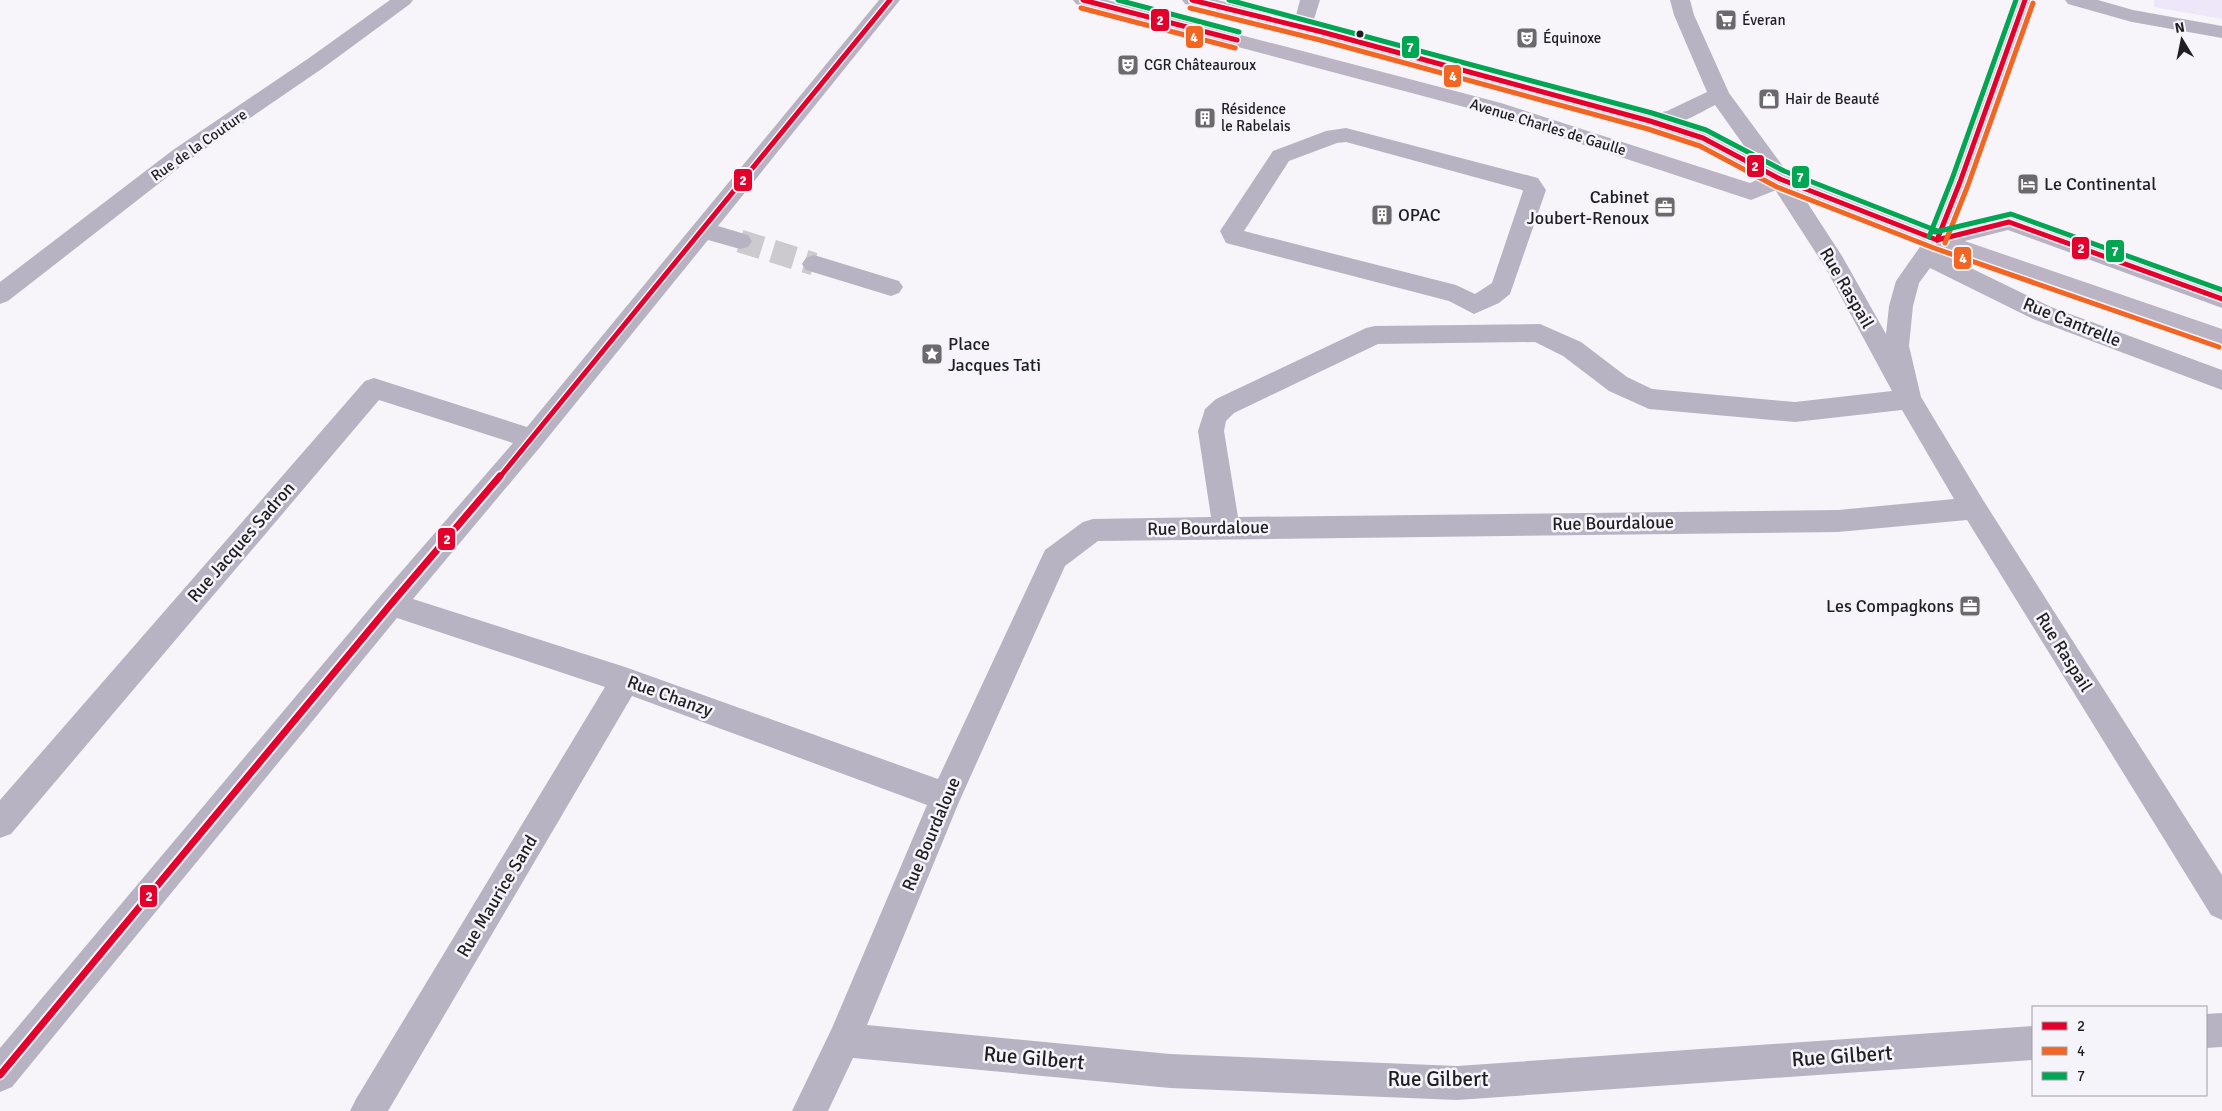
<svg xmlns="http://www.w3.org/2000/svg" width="2222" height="1111" font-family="Signika,sans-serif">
<rect width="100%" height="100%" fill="#f7f5fa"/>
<path fill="#ede7f9" d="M 2154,0 L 2222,0 L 2222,19 L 2154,7 Z"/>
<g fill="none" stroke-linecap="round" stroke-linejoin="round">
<path stroke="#cccacf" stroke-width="23" stroke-dasharray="23 11" stroke-linecap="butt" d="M 740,241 L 814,264"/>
<g fill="#b8b3c2" fill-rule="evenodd">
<path d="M 390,0 L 413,0 L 410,4 L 323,68 L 189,160 L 8,301 L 0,304 L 0,282 L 173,150 L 309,58 Z"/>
<path d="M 879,0 L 900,0 L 718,226 L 748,235 L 752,241 L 748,247 L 740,249 L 708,240 L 541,446 L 413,599 L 625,667 L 938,779 L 1045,550 L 1083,522 L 1093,519 L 1211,517 L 1198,431 L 1205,409 L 1216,399 L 1366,328 L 1375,326 L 1540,324 L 1581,342 L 1627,377 L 1652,389 L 1795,402 L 1892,391 L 1825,267 L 1772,185 L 1715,105 C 1694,116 1667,133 1642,126 L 1639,121 L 1642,116 L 1667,111 L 1707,92 L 1674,15 L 1670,0 L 1690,0 L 1694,15 L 1729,93 L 1788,173 L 1842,256 L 1886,334 L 1889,306 L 1896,281 L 1929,234 L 2009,214 L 2222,290 L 2222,308 L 2008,230 L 1945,246 L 1940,253 L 2051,307 L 2222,370 L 2222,390 L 2033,319 L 1930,268 L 1919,283 L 1913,306 L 1909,346 L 1921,397 L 1983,500 L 2222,875 L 2222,920 L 2211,915 L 1967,520 L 1838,532 L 1098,541 L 1065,566 L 959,802 L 867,1025 L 1170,1054 L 1457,1066 L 2033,1026 L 2033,1060 L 1457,1100 L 1170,1088 L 853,1058 L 828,1111 L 792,1111 L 832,1028 L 927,805 L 632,696 L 388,1111 L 350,1111 L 356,1099 L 605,687 L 397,618 L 12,1087 L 0,1092 L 0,1048 L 381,595 L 513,443 L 379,400 L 11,834 L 0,838 L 0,800 L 365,381 L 374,378 L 527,427 ZM 1535,342 L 1563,356 L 1609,391 L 1649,409 L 1795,422 L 1902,410 L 1954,499 L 1838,510 L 1238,517 L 1224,431 L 1226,421 L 1234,413 L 1378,344 Z"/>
<path d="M 1300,0 L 1320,0 L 1310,32 L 1303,33 L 1296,32 L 1293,27 Z"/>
<path d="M 2065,0 L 2098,0 L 2133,10 L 2222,26 L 2222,38 L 2132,22 L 2068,4 Z"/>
<path d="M 1346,128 L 1538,178 L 1546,190 L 1510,294 L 1499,303 L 1474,314 L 1449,301 L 1226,243 L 1220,231 L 1273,151 L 1326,131 ZM 1346,142 L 1522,190 L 1523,191 L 1492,283 L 1475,294 L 1456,285 L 1244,231 L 1289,161 L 1337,143 Z"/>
<path d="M 814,255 L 899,281 L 903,287 L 899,293 L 891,296 L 806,270 L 802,264 L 806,258 Z"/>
<path d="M 2222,1013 L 2222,1047 L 2206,1048 L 2206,1014 Z"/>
</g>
<path fill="#bbb4c4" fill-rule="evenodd" d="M 1073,0 L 1107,0 L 1501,103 L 1750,183 L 1761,178 L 1695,143 L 1643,126 L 1319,38 L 1185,4 L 1182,0 L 1217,0 L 1329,27 L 1658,116 L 1711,133 L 1788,173 L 1930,228 L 2015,0 L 2035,0 L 1950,236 L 2222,329 L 2222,348 L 1929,246 L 1781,188 L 1751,200 L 1487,113 L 1076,4 Z"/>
<g stroke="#f6f4fb" stroke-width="8">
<g id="bus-1-far1">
<path d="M 1083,0 L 1237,40"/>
<path d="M 1192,0 L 1322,32 L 1650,121 L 1703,138 L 1780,179 L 1937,240"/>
<path d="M 1937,240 L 2009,222 L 2222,299"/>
<path d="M 1937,240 L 1960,182 L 2025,0"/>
<path d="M 499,478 L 890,0"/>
</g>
</g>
<g stroke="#f6f4fb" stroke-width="11">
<path id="bus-1" d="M 0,1075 L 391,604 L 500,476"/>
</g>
<g stroke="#f6f4fb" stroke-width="8">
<g id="bus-2">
<path d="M 1081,8 L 1235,48"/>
<path d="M 1190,8 L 1320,40 L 1648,129 L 1700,146 L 1777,187 L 1934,248 L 2219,347"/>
<path d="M 1945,243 L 1968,185 L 2033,3"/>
</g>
</g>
<g stroke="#f6f4fb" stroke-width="8">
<g id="bus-3">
<path d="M 1118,0 L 1239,32"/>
<path d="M 1229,0 L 1652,113 L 1706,130 L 1784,171 L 1940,232"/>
<path d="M 1935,232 L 2011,214 L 2222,290"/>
<path d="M 1929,237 L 1952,179 L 2016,0"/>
</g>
</g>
<use href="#bus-1-far1" stroke="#e4002b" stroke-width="5"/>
<use href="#bus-1" stroke="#e4002b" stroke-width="7"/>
<use href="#bus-2" stroke="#f26522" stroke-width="5"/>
<use href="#bus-3" stroke="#00a651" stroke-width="5"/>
</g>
<defs>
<g id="supermarket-square" transform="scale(1.125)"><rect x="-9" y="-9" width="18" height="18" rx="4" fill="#6b696d" stroke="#f6f4fb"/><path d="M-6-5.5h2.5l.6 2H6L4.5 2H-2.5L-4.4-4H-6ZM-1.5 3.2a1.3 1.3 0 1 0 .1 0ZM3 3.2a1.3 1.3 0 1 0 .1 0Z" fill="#fff"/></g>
<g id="theatre-square" transform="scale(1.125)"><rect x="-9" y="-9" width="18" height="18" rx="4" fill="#6b696d" stroke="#f6f4fb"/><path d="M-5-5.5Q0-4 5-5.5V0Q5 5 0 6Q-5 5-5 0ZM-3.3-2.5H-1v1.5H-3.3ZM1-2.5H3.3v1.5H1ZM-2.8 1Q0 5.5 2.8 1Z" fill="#fff"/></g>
<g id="shop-square" transform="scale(1.125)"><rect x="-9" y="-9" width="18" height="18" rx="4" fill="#6b696d" stroke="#f6f4fb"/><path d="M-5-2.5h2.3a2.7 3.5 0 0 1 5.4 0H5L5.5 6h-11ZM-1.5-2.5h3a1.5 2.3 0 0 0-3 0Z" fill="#fff"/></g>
<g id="building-square" transform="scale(1.125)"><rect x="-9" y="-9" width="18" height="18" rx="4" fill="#6b696d" stroke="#f6f4fb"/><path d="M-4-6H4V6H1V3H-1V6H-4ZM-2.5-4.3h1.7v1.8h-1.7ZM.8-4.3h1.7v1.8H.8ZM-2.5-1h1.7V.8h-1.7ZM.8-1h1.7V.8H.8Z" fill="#fff"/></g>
<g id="hotel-square" transform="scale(1.125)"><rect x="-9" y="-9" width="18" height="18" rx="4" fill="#6b696d" stroke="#f6f4fb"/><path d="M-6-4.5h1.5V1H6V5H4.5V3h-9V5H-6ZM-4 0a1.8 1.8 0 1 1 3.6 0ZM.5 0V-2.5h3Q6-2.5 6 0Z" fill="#fff"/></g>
<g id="office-square" transform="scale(1.125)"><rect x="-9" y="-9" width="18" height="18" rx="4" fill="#6b696d" stroke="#f6f4fb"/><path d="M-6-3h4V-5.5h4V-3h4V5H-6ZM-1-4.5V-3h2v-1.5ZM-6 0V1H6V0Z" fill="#fff"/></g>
<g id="sight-square" transform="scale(1.125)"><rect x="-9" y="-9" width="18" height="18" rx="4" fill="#6b696d" stroke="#f6f4fb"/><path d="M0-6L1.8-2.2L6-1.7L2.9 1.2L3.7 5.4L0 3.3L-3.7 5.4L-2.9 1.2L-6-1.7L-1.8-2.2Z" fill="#fff"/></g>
</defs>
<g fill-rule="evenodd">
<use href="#supermarket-square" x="1726" y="20"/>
<use href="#theatre-square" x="1527" y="38"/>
<use href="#theatre-square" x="1128" y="65"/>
<use href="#shop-square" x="1769" y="99"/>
<use href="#building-square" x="1205" y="118"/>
<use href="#hotel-square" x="2028" y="184"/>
<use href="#office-square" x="1665" y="207"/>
<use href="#building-square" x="1382" y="215"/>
<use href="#sight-square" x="932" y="354"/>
<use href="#office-square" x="1970" y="606"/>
</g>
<circle fill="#1f1e21" stroke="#f6f4fb" stroke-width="2" cx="1360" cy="34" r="4.5"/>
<g text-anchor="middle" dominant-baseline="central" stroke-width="5" stroke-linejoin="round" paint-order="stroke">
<g font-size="15" fill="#1f1e21" stroke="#f6f4fb" text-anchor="start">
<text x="1742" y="20">Éveran</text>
<text x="1543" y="38">Équinoxe</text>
<text x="1144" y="65">CGR Châteauroux</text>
<text x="1785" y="99">Hair de Beauté</text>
<text x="1221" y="109">Résidence<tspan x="1221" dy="17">le Rabelais</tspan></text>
</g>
<g font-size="15" fill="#1f1e21" stroke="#f6f4fb">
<text transform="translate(1548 127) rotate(17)">Avenue Charles de Gaulle</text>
<text transform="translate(199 145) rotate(-35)">Rue de la Couture</text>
</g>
<g font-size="18" fill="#1f1e21" stroke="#f6f4fb" text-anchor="start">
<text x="2044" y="184">Le Continental</text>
<text x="1649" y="197" text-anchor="end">Cabinet<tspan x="1649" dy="21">Joubert-Renoux</tspan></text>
<text x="1398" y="215">OPAC</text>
<text x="948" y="344">Place<tspan x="948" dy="21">Jacques Tati</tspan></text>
<text x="1954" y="606" text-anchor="end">Les Compagkons</text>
</g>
<g font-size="18" fill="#1f1e21" stroke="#f6f4fb">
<text transform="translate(1847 288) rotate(60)">Rue Raspail</text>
<text transform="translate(2072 322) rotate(22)">Rue Cantrelle</text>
<text transform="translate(1613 523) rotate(-1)">Rue Bourdaloue</text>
<text transform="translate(1208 528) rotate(-1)">Rue Bourdaloue</text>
<text transform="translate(241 542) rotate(-49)">Rue Jacques Sadron</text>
<text transform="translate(2064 652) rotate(58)">Rue Raspail</text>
<text transform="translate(670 696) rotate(20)">Rue Chanzy</text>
<text transform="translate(931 834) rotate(-67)">Rue Bourdaloue</text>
<text transform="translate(497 896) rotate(-59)">Rue Maurice Sand</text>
</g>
<g font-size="21" fill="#1f1e21" stroke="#f6f4fb">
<text transform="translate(1842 1056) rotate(-4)">Rue Gilbert</text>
<text transform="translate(1034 1058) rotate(5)">Rue Gilbert</text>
<text x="1438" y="1079">Rue Gilbert</text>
</g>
</g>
<g stroke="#f6f4fb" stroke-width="2">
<rect x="1150" y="8" width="20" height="24" rx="5" fill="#e4002b"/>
<rect x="1185" y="25" width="19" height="24" rx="5" fill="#f26522"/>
<rect x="1401" y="35" width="19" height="24" rx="5" fill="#00a651"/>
<rect x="1443" y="64" width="19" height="24" rx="5" fill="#f26522"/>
<rect x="1746" y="154" width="19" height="24" rx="5" fill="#e4002b"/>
<rect x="1791" y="165" width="19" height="24" rx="5" fill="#00a651"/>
<rect x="733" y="168" width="20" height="24" rx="5" fill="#e4002b"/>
<rect x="2071" y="236" width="19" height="24" rx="5" fill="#e4002b"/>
<rect x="2105" y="239" width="20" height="24" rx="5" fill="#00a651"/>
<rect x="1953" y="246" width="19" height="24" rx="5" fill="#f26522"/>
<rect x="437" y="527" width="19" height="24" rx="5" fill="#e4002b"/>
<rect x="139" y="884" width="19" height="24" rx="5" fill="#e4002b"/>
</g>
<g font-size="14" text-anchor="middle" font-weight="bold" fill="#fff">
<text x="1160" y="25">2</text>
<text x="1194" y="42">4</text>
<text x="1410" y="52">7</text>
<text x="1453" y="81">4</text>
<text x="1755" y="171">2</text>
<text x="1800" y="182">7</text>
<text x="743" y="185">2</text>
<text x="2081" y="253">2</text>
<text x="2115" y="256">7</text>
<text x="1963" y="263">4</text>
<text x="447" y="544">2</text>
<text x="149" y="901">2</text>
</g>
<rect x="2032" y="1006" width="175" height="90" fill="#f6f4fb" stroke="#a09ea4"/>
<rect x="2042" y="1022" width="25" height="8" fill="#e4002b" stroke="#a09ea4"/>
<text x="2077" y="1031" font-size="15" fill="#1f1e21">2</text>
<rect x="2042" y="1047" width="25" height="8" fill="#f26522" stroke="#a09ea4"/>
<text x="2077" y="1056" font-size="15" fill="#1f1e21">4</text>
<rect x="2042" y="1072" width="25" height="8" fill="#00a651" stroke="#a09ea4"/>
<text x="2077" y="1081" font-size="15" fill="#1f1e21">7</text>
<g transform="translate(2182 40) rotate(350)" stroke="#f6f4fb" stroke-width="4" paint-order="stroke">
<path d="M0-4L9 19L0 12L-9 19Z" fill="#1f1e21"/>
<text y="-8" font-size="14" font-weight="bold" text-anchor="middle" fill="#1f1e21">N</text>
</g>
</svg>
